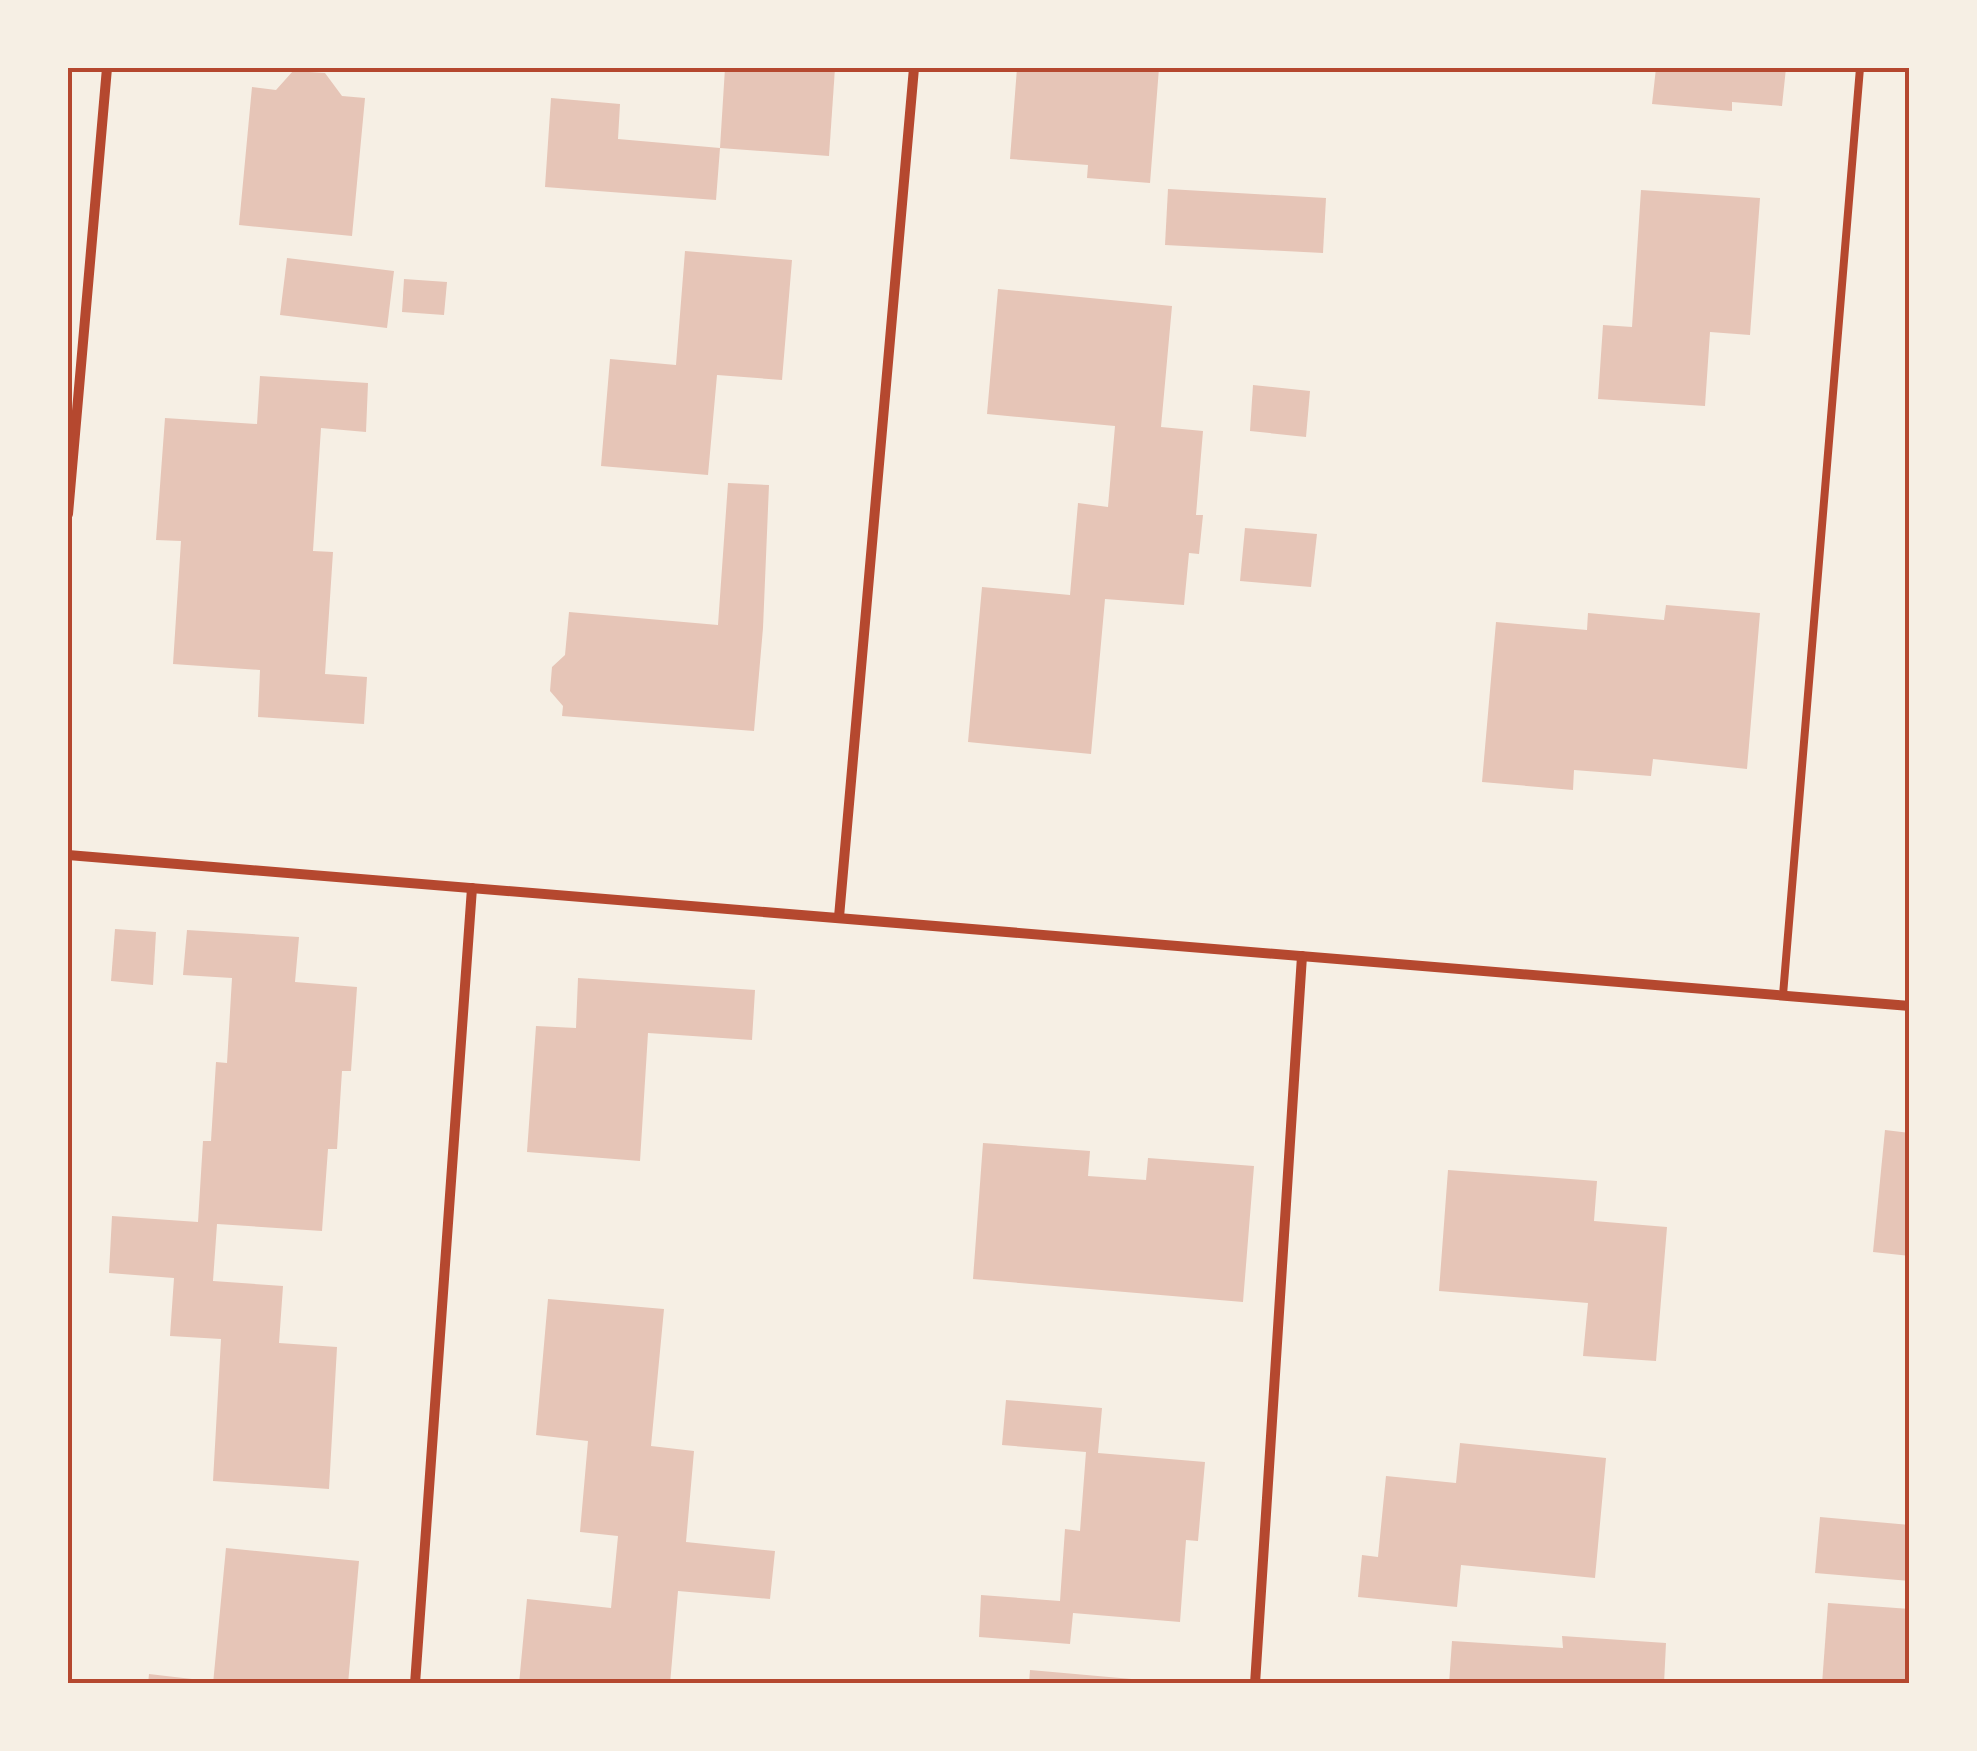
<svg xmlns="http://www.w3.org/2000/svg" width="1977" height="1751" font-family="Overpass,sans-serif">
<rect width="100%" height="100%" fill="#f6efe4"/>
<g fill="#e6c5b7">
<path d="M 725,68 L 835,68 L 829,156 L 720,148 Z"/>
<path d="M 1017,68 L 1159,68 L 1150,183 L 1087,178 L 1088,165 L 1010,159 Z"/>
<path d="M 1656,68 L 1786,68 L 1782,106 L 1732,102 L 1732,111 L 1652,104 Z"/>
<path d="M 293,71 L 325,73 L 342,96 L 365,98 L 352,236 L 239,225 L 252,87 L 276,90 Z"/>
<path d="M 551,98 L 620,104 L 618,139 L 720,148 L 716,200 L 545,187 Z"/>
<path d="M 1168,189 L 1326,198 L 1323,253 L 1165,245 Z"/>
<path d="M 1641,190 L 1760,198 L 1750,335 L 1710,332 L 1705,406 L 1598,399 L 1603,325 L 1632,327 Z"/>
<path d="M 685,251 L 792,260 L 782,380 L 717,375 L 708,475 L 601,466 L 610,359 L 676,365 Z"/>
<path d="M 287,258 L 394,271 L 387,328 L 280,315 Z"/>
<path d="M 404,279 L 447,282 L 444,315 L 402,312 Z"/>
<path d="M 998,289 L 1172,306 L 1161,427 L 1203,431 L 1196,515 L 1203,515 L 1199,554 L 1189,553 L 1184,605 L 1105,599 L 1091,754 L 968,742 L 982,587 L 1070,595 L 1078,503 L 1108,507 L 1115,426 L 987,414 Z"/>
<path d="M 260,376 L 368,383 L 366,432 L 321,428 L 313,551 L 333,552 L 325,674 L 367,677 L 364,724 L 258,717 L 260,670 L 173,664 L 181,541 L 156,540 L 165,418 L 257,424 Z"/>
<path d="M 1253,385 L 1310,391 L 1306,437 L 1250,431 Z"/>
<path d="M 728,483 L 769,485 L 763,628 L 754,731 L 562,716 L 563,706 L 550,691 L 552,667 L 565,655 L 569,612 L 718,625 Z"/>
<path d="M 1245,528 L 1317,534 L 1311,587 L 1240,581 Z"/>
<path d="M 1666,605 L 1760,613 L 1747,769 L 1653,759 L 1651,776 L 1574,770 L 1573,790 L 1482,782 L 1496,622 L 1587,630 L 1588,613 L 1664,620 Z"/>
<path d="M 115,929 L 156,932 L 153,985 L 111,981 Z"/>
<path d="M 187,930 L 299,937 L 295,982 L 357,987 L 351,1071 L 342,1071 L 337,1149 L 328,1149 L 322,1231 L 217,1224 L 213,1281 L 283,1286 L 279,1343 L 337,1347 L 329,1489 L 213,1481 L 221,1339 L 170,1336 L 174,1278 L 109,1273 L 112,1216 L 198,1222 L 203,1141 L 211,1141 L 216,1062 L 227,1063 L 232,978 L 183,975 Z"/>
<path d="M 578,978 L 755,990 L 752,1040 L 648,1033 L 640,1161 L 527,1152 L 536,1026 L 576,1028 Z"/>
<path d="M 1885,1130 L 1910,1133 L 1910,1256 L 1873,1252 Z"/>
<path d="M 983,1143 L 1090,1151 L 1088,1176 L 1146,1180 L 1148,1158 L 1254,1166 L 1243,1302 L 973,1279 Z"/>
<path d="M 1448,1170 L 1597,1181 L 1594,1221 L 1667,1227 L 1656,1361 L 1583,1356 L 1588,1303 L 1439,1291 Z"/>
<path d="M 548,1299 L 664,1309 L 651,1446 L 694,1451 L 686,1542 L 775,1551 L 770,1599 L 678,1591 L 670,1684 L 519,1684 L 527,1599 L 611,1608 L 618,1536 L 580,1532 L 588,1441 L 536,1435 Z"/>
<path d="M 1006,1400 L 1102,1408 L 1098,1453 L 1205,1462 L 1198,1541 L 1186,1540 L 1180,1622 L 1073,1613 L 1070,1644 L 979,1637 L 981,1595 L 1060,1601 L 1065,1529 L 1080,1531 L 1086,1452 L 1002,1445 Z"/>
<path d="M 1460,1443 L 1606,1458 L 1595,1578 L 1461,1565 L 1457,1607 L 1358,1597 L 1362,1555 L 1378,1557 L 1386,1476 L 1456,1483 Z"/>
<path d="M 1820,1517 L 1910,1525 L 1910,1581 L 1815,1573 Z"/>
<path d="M 226,1548 L 359,1561 L 348,1684 L 213,1684 Z"/>
<path d="M 1828,1603 L 1910,1609 L 1910,1684 L 1822,1684 Z"/>
<path d="M 1562,1636 L 1666,1643 L 1664,1684 L 1449,1684 L 1452,1641 L 1563,1648 Z"/>
<path d="M 1030,1670 L 1154,1681 L 1154,1684 L 1029,1684 Z"/>
<path d="M 149,1674 L 209,1681 L 208,1684 L 148,1684 Z"/>
</g>
<g fill="none" stroke-linecap="round" stroke-linejoin="round">
<path stroke="#b5482f" stroke-width="8" d="M 1783,995 L 1860,68"/>
<g stroke="#b5482f" stroke-width="10">
<path d="M 68,514 L 107,68"/>
<path d="M 68,855 L 1910,1006"/>
<path d="M 839,917 L 914,68"/>
<path d="M 415,1684 L 472,888"/>
<path d="M 1255,1684 L 1302,956"/>
</g>
</g>
<rect width="1977" height="1751" fill="none" stroke="#f6efe4" stroke-width="140"/>
<rect x="70" y="70" width="1837" height="1611" fill="none" stroke="#b5482f" stroke-width="4"/>
</svg>
